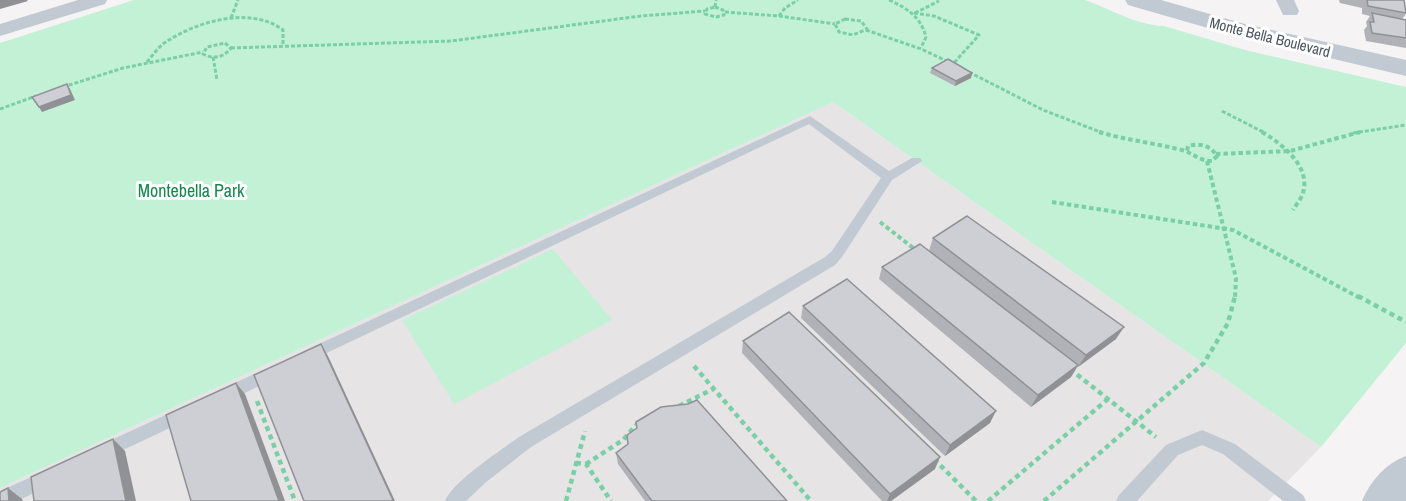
<svg xmlns="http://www.w3.org/2000/svg" width="1406" height="501" font-family="'Archivo Narrow',sans-serif">
<rect width="100%" height="100%" fill="#f5f3f3"/>
<path fill="#e6e4e5" d="M 833,102 L 1321,447 L 1268,501 L 0,501 L 0,488 Z"/>
<g fill="#c3f1d5">
<path d="M 134,0 L 1085,0 C 1111,9 1135,25 1164,26 L 1245,50 L 1406,87 L 1406,343 L 1321,447 L 833,102 L 0,488 L 0,43 Z"/>
<path d="M 553,249 L 612,320 L 454,404 L 402,320 Z"/>
</g>
<g fill="none" stroke-linecap="round" stroke-linejoin="round">
<g stroke="#7ad0a6" stroke-width="3" stroke-dasharray="4 2" stroke-linecap="butt">
<path d="M 889,0 C 907,8 921,17 926,37 L 921,48"/>
<path d="M 715,7 L 723,10 L 724,15 L 716,17 L 705,14 L 707,9 Z"/>
<path d="M 715,7 L 716,0"/>
<path d="M 725,12 L 779,16 L 835,24"/>
<path d="M 914,13 L 934,16 L 979,35 L 953,64"/>
<path d="M 915,13 L 939,1"/>
<path d="M 779,16 L 785,8 L 798,0"/>
<path d="M 231,18 L 238,0"/>
<path d="M 845,19 L 861,21 L 867,29 L 853,35 L 839,32 L 835,24 Z"/>
<path d="M 866,30 L 921,49 L 949,62"/>
<path d="M 225,43 L 231,48 C 224,57 214,60 203,54 L 207,47 Z"/>
<path d="M 231,48 L 451,41 L 641,16 L 705,11"/>
<path d="M 213,57 L 217,80"/>
<path d="M 147,62 C 152,56 157,49 163,44 C 194,22 250,5 283,30 L 283,44"/>
<path d="M 969,72 L 1043,110 L 1103,133"/>
<path d="M 63,87 L 123,68 L 203,52"/>
<path d="M 0,109 L 36,96"/>
<path d="M 1222,111 L 1265,133"/>
<path d="M 1353,133 L 1406,125"/>
</g>
<g stroke="#7ad0a6" stroke-width="4" stroke-dasharray="4.5 3" stroke-linecap="butt">
<path d="M 1099,132 C 1126,140 1154,143 1182,150 C 1193,153 1199,161 1212,161 L 1217,156 C 1210,145 1200,143 1188,146 L 1187,151"/>
<path d="M 1262,132 C 1282,144 1311,166 1303,193 C 1301,199 1296,205 1293,210"/>
<path d="M 1216,154 L 1290,151 L 1360,132"/>
<path d="M 1207,161 L 1236,278 L 1235,298"/>
<path d="M 1052,202 L 1233,230 L 1360,298"/>
<path d="M 880,222 L 917,251"/>
</g>
<g stroke="#7ad0a6" stroke-width="4.5" stroke-dasharray="5 4" stroke-linecap="butt">
<path d="M 1358,296 L 1406,322"/>
<path d="M 694,366 L 811,501"/>
<path d="M 1070,369 L 1156,437"/>
<path d="M 257,401 L 295,501"/>
<path d="M 679,406 L 713,389"/>
<path d="M 934,459 L 976,501"/>
<path d="M 576,463 L 586,464 L 611,501"/>
<path d="M 586,464 L 623,440 L 639,422"/>
<path d="M 566,501 L 585,431"/>
<path d="M 988,501 L 1108,399"/>
<path d="M 1044,501 L 1204,363 L 1228,323 L 1235,296"/>
</g>
<g fill="#c1cad2" fill-rule="evenodd">
<path d="M 810,116 L 889,171 L 912,158 L 920,158 L 922,161 L 892,180 L 842,257 L 835,265 L 531,447 L 485,483 L 466,501 L 445,501 C 454,480 500,451 519,437 L 825,257 L 832,251 L 881,178 L 809,124 L 314,359 L 309,361 L 304,359 L 301,355 L 304,351 Z"/>
<path d="M 272,366 L 277,367 L 280,372 L 277,377 L 231,400 L 225,402 L 219,400 L 217,395 L 219,390 Z"/>
<path d="M 183,407 L 189,409 L 191,414 L 189,419 L 108,457 L 102,460 L 96,457 L 94,452 L 96,447 Z"/>
<path d="M 1202,430 L 1235,444 L 1303,495 L 1306,501 L 1283,501 L 1223,454 L 1202,445 L 1178,455 L 1137,501 L 1116,501 L 1119,495 L 1166,445 Z"/>
<path d="M 47,470 L 53,472 L 56,478 L 53,484 L 17,501 L 0,501 L 0,491 Z"/>
</g>
<g fill="#c1cad2" fill-rule="evenodd">
<path d="M 78,0 L 107,0 L 105,4 L 0,36 L 0,24 Z"/>
<path d="M 1276,0 L 1294,0 L 1299,11 L 1297,15 L 1283,15 Z"/>
</g>
<g fill="#c1cad2" fill-rule="evenodd">
<path d="M 1125,0 L 1161,0 L 1245,24 L 1406,60 L 1406,76 L 1232,35 L 1128,5 Z"/>
<path d="M 1406,456 L 1406,501 L 1362,501 C 1371,480 1385,464 1406,456 Z"/>
</g>
</g>
<g fill="#b0b2b7">
<path d="M 1339,0 L 1404,0 L 1406,14 L 1402,19 L 1406,20 L 1406,48 L 1366,41 L 1364,30 L 1367,26 L 1366,22 L 1370,16 L 1362,14 L 1362,8 L 1340,3 Z"/>
<path d="M 932,68 L 972,73 L 971,78 L 955,86 L 930,73 Z"/>
<path d="M 933,238 L 1116,339 L 1078,367 L 1078,366 L 1071,377 L 1031,407 L 879,279 L 882,267 L 929,251 Z"/>
<path d="M 803,306 L 990,423 L 945,456 L 801,318 Z"/>
<path d="M 743,341 L 935,469 L 891,501 L 882,501 L 742,353 Z"/>
<path d="M 616,453 L 787,501 L 645,501 L 618,464 Z"/>
</g>
<g fill="#909195">
<path d="M 0,0 L 27,0 L 28,1 L 0,9 Z"/>
<path d="M 972,73 L 971,78 L 955,86 L 956,81 Z"/>
<path d="M 67,84 L 70,89 L 75,100 L 42,112 L 39,107 Z"/>
<path d="M 1124,327 L 1116,339 L 1078,367 L 1086,355 Z"/>
<path d="M 321,344 L 328,356 L 395,501 L 391,501 Z"/>
<path d="M 1078,365 L 1071,377 L 1031,407 L 1038,395 Z"/>
<path d="M 236,383 L 245,394 L 285,501 L 279,501 Z"/>
<path d="M 996,411 L 990,423 L 945,456 L 950,445 Z"/>
<path d="M 113,439 L 125,451 L 136,501 L 126,501 Z"/>
<path d="M 940,457 L 935,469 L 891,501 L 887,501 L 890,494 Z"/>
<path d="M 8,488 L 22,499 L 23,501 L 9,501 Z"/>
</g>
<g fill="#cdcfd5" stroke="#909195" stroke-width="1.5">
<path d="M 1367,0 L 1404,0 L 1406,13 L 1368,6 Z"/>
<path d="M 1372,13 L 1406,20 L 1406,38 L 1372,33 L 1370,22 L 1374,22 Z"/>
<path d="M 948,59 L 972,73 L 956,81 L 932,68 Z"/>
<path d="M 67,84 L 71,95 L 39,107 L 32,97 Z"/>
<path d="M 967,216 L 1124,327 L 1086,355 L 933,238 Z"/>
<path d="M 920,244 L 1078,365 L 1038,395 L 882,267 Z"/>
<path d="M 847,279 L 996,411 L 950,445 L 803,306 Z"/>
<path d="M 789,312 L 940,457 L 890,494 L 743,341 Z"/>
<path d="M 321,344 L 393,500 L 391,501 L 304,501 L 254,375 Z"/>
<path d="M 236,383 L 279,501 L 191,501 L 166,415 Z"/>
<path d="M 697,400 L 787,501 L 652,501 L 616,453 L 628,444 L 627,435 L 637,428 L 636,422 L 661,407 L 688,404 Z"/>
<path d="M 113,439 L 126,501 L 34,501 L 31,477 Z"/>
<path d="M 8,488 L 9,501 L 0,501 L 0,492 Z"/>
</g>
<g text-anchor="middle" dominant-baseline="central" stroke-width="6" stroke-linejoin="round" paint-order="stroke">
<g font-size="15" fill="#4a5661" stroke="#fff">
<text transform="translate(1270 37) rotate(14)">Monte Bella Boulevard</text>
</g>
<g font-size="18" fill="#17864f" stroke="#fff">
<text x="191" y="190">Montebella Park</text>
</g>
</g>
</svg>
